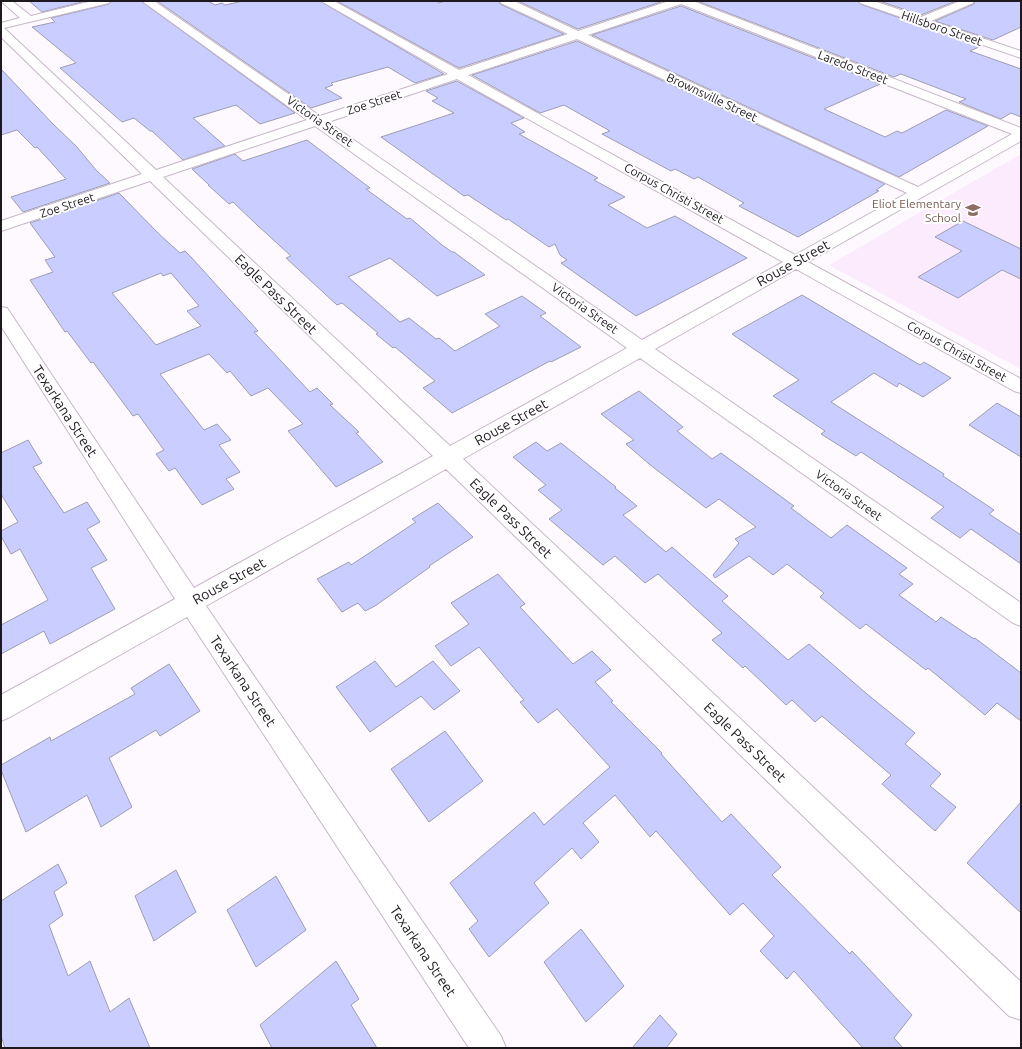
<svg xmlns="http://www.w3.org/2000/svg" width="1022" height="1049" font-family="Ubuntu,sans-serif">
<rect width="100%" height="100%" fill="#fef8ff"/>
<path fill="#fceafd" d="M 1021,154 L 1021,369 L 829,265 Z"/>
<g fill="#c9cdff" stroke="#9d9eb3" fill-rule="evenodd">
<path d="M 29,1 L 86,1 L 42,12 Z"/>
<path d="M 111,1 L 141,1 L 295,113 L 260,124 L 236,105 L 193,118 L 225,146 L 183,160 L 152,131 L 150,131 L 134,118 L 122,122 L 60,68 L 76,63 L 32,27 L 55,22 L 51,18 L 109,4 Z"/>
<path d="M 157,1 L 208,1 L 215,5 L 222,3 L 225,5 L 243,1 L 320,1 L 444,74 L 415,83 L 388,67 L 331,83 L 333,85 L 325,88 L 342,98 L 311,108 Z"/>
<path d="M 337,1 L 436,1 L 439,3 L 445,1 L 499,1 L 500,4 L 564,34 L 459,68 Z"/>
<path d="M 518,1 L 664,1 L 578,29 Z"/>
<path d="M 697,1 L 858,1 L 860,4 L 981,46 L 970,51 L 1021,69 L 1021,117 L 1011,113 L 1001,119 L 959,102 L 966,99 L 901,74 L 894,77 Z"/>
<path d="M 879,1 L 956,1 L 921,15 Z"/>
<path d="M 975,1 L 1021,1 L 1021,27 L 993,40 L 935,21 L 974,4 Z"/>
<path d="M 681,6 L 880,84 L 824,109 L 885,137 L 897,131 L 902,133 L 946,110 L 988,126 L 899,177 L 592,35 Z"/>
<path d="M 577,41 L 885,184 L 876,190 L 879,191 L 798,237 L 739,206 L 744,203 L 698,177 L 694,179 L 675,169 L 671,171 L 602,134 L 610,131 L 564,105 L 540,113 L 472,75 Z"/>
<path d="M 1,69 L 53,124 L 76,146 L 96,170 L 110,183 L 23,212 L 11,197 L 66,179 L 37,147 L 35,148 L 17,130 L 1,135 Z"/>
<path d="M 457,81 L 524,118 L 511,123 L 525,132 L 519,134 L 598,178 L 594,180 L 625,197 L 608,205 L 647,228 L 675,216 L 747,258 L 636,316 L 561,263 L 567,260 L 560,255 L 555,244 L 549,247 L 508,219 L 506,220 L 468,195 L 464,196 L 381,137 L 454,113 L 432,101 L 438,98 L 426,91 Z"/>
<path d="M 307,140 L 370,188 L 366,189 L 407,219 L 410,218 L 442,245 L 452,252 L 454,252 L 485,275 L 437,296 L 390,258 L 348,277 L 400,322 L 409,318 L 436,339 L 439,338 L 455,351 L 500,326 L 485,314 L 522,296 L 546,313 L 540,316 L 581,347 L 551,362 L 550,361 L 452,413 L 423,388 L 435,381 L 395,347 L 393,348 L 376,334 L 378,333 L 342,303 L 337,305 L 286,258 L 291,256 L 256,224 L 233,202 L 229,204 L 208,185 L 209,185 L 192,169 L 235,154 L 243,161 Z"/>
<path d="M 119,193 L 159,234 L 180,253 L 185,251 L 191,257 L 258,331 L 254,332 L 310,392 L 317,388 L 333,404 L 330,405 L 359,432 L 356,433 L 383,462 L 336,487 L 288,431 L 303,424 L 268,388 L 251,396 L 230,371 L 227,373 L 209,354 L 160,374 L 204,430 L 217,424 L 231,440 L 219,445 L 240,472 L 226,479 L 234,489 L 202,505 L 175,468 L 169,471 L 156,454 L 164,450 L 138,414 L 133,416 L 93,362 L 91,363 L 67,331 L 65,332 L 30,280 L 53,272 L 45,260 L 55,257 L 30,223 ZM 161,273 L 163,276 L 171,273 L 199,306 L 187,311 L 201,326 L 156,345 L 112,293 Z"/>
<path d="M 963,221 L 1021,249 L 1021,279 L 1002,270 L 958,298 L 918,277 L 962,251 L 935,237 Z"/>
<path d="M 802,295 L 920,365 L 924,362 L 951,378 L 923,397 L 899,383 L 897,387 L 874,373 L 831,402 L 944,474 L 943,476 L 994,510 L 989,514 L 1021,535 L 1021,564 L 971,529 L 960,538 L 931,518 L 944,507 L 861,452 L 856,456 L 821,434 L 825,431 L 773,396 L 799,380 L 732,334 Z"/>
<path d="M 639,391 L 683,427 L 677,431 L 712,459 L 721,453 L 794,506 L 791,508 L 831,538 L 847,525 L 907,568 L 899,574 L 913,584 L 899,595 L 936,622 L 941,617 L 974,639 L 975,638 L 1021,673 L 1021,721 L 997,703 L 985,715 L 928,668 L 926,670 L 866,624 L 860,629 L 820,597 L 824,593 L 787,564 L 773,575 L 749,556 L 715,578 L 713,575 L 739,543 L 735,539 L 756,527 L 719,499 L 706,508 L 649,464 L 626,444 L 634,440 L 601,414 Z"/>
<path d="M 997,403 L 1021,417 L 1021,457 L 969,425 Z"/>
<path d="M 28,440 L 42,463 L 33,467 L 64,513 L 87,502 L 100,522 L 87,529 L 107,560 L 91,568 L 115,609 L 50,644 L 44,631 L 1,654 L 1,625 L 48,600 L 20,549 L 11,554 L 1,536 L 1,531 L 18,522 L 1,494 L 1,453 Z"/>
<path d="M 536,442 L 547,451 L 561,443 L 616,487 L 615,488 L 637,506 L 623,515 L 666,552 L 672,547 L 728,596 L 722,601 L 788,660 L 809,644 L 867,694 L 915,733 L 905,744 L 941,774 L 930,786 L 956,807 L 935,831 L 882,784 L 891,775 L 822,716 L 815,722 L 792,700 L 786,705 L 745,666 L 743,668 L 712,640 L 722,633 L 658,574 L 645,583 L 615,556 L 603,565 L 549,519 L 562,510 L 538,490 L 546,485 L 513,457 Z"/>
<path d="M 438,503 L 473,537 L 429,566 L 430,567 L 375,606 L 365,611 L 358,603 L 342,612 L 317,579 L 349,562 L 351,565 L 416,522 L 412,519 Z"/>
<path d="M 498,574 L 525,604 L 520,607 L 573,664 L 592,651 L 611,670 L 595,682 L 613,701 L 611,702 L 662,753 L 661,754 L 722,822 L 731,814 L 781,867 L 772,875 L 850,954 L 852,951 L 912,1015 L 894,1038 L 903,1048 L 863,1048 L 794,971 L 787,979 L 760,951 L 774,936 L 743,903 L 730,915 L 656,831 L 650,837 L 615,795 L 583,823 L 599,842 L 581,859 L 572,848 L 534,883 L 549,903 L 489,957 L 469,929 L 478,921 L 450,883 L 534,812 L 544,825 L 610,767 L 557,709 L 538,723 L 520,702 L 524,700 L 479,647 L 451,666 L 435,646 L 469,624 L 451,603 Z"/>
<path d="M 375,661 L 396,687 L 433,661 L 460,691 L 434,710 L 421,696 L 370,732 L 336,687 Z"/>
<path d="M 169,664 L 200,711 L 160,736 L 156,730 L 109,758 L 132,807 L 101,827 L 87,795 L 26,832 L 1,770 L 1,765 L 50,737 L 51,741 L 135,694 L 131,688 Z"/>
<path d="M 445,731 L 483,781 L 429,822 L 391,769 Z"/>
<path d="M 1021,802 L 1021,913 L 967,863 Z"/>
<path d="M 58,864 L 67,883 L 54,892 L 63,915 L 49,925 L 68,976 L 90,961 L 110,1012 L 129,998 L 150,1048 L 5,1048 L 1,1036 L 1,901 Z"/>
<path d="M 176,870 L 196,912 L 154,941 L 135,896 Z"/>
<path d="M 276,876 L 306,930 L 256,967 L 227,910 Z"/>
<path d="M 581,929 L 624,986 L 586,1022 L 544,962 Z"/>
<path d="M 336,961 L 359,999 L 351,1005 L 377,1048 L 272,1048 L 260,1025 Z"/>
<path d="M 660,1015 L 677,1034 L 666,1048 L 632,1048 Z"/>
</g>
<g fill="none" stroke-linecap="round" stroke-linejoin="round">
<g stroke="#c7b7c8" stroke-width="2">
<g id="minor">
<path d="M 1,1 L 12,1 L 31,16 L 92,1 L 110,1 L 109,3 L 4,28 L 156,170 L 307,120 L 142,1 L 154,1 L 320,116 L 448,74 L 321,1 L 334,1 L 459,70 L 568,34 L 501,3 L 500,1 L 514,1 L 578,31 L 669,1 L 693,1 L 1021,128 L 1021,141 L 808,262 L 1021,379 L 1021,393 L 1014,391 L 796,269 L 655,349 L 1021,603 L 1021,626 L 1013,623 L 640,358 L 463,459 L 1021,982 L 1021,1020 L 1009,1016 L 446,469 L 206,606 L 501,1036 L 506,1048 L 469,1048 L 187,617 L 10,717 L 1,721 L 1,695 L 175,599 L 1,326 L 1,307 L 7,308 L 194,588 L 433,456 L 150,181 L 1,231 L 1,221 L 142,174 L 1,37 L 1,23 L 20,18 ZM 681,4 L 1012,134 L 918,187 L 588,35 ZM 577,39 L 907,193 L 795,255 L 468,75 ZM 457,79 L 783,262 L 642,340 L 328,122 ZM 315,126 L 627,348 L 450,446 L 163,177 Z"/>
<path d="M 859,1 L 874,1 L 921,17 L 960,1 L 974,1 L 973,3 L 931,21 L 1021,51 L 1021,58 L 860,3 Z"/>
</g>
</g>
<use href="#minor" fill="#fff" fill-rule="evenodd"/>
</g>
<defs>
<g id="school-bare" transform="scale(1.2)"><path d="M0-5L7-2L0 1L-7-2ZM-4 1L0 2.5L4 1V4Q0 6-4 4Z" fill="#8d6e63" stroke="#fff" stroke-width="2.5" paint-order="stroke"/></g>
</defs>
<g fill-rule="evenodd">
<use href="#school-bare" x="973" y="210"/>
</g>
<g text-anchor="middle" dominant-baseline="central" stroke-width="4" stroke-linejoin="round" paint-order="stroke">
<g font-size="12" fill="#1e191f" stroke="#fff">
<text transform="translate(942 28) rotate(19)">Hillsboro Street</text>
<text transform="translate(853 67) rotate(21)">Laredo Street</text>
<text transform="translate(712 97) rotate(25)">Brownsville Street</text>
<text transform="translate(374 102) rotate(-18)">Zoe Street</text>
<text transform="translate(320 121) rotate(35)">Victoria Street</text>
<text transform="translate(674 193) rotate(29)">Corpus Christi Street</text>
<text transform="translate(67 205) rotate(-18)">Zoe Street</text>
<text transform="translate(585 308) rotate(35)">Victoria Street</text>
<text transform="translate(957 351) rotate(29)">Corpus Christi Street</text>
<text transform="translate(849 495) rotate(35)">Victoria Street</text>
</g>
<g font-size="12" fill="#785e54" stroke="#fff" text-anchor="end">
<text x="961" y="203">Eliot Elementary<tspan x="961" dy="14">School</tspan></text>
</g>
<g font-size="14" fill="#1e191f" stroke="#fff">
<text transform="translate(793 263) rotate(-29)">Rouse Street</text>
<text transform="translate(276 294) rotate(44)">Eagle Pass Street</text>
<text transform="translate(65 411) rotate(57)">Texarkana Street</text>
<text transform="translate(511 422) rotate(-29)">Rouse Street</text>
<text transform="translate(511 518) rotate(44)">Eagle Pass Street</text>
<text transform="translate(229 581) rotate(-29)">Rouse Street</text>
<text transform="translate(243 681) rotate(56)">Texarkana Street</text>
<text transform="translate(745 742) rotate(44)">Eagle Pass Street</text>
<text transform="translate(423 951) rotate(56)">Texarkana Street</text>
</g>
</g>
<rect width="1022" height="1049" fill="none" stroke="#1e191f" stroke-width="4"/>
</svg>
